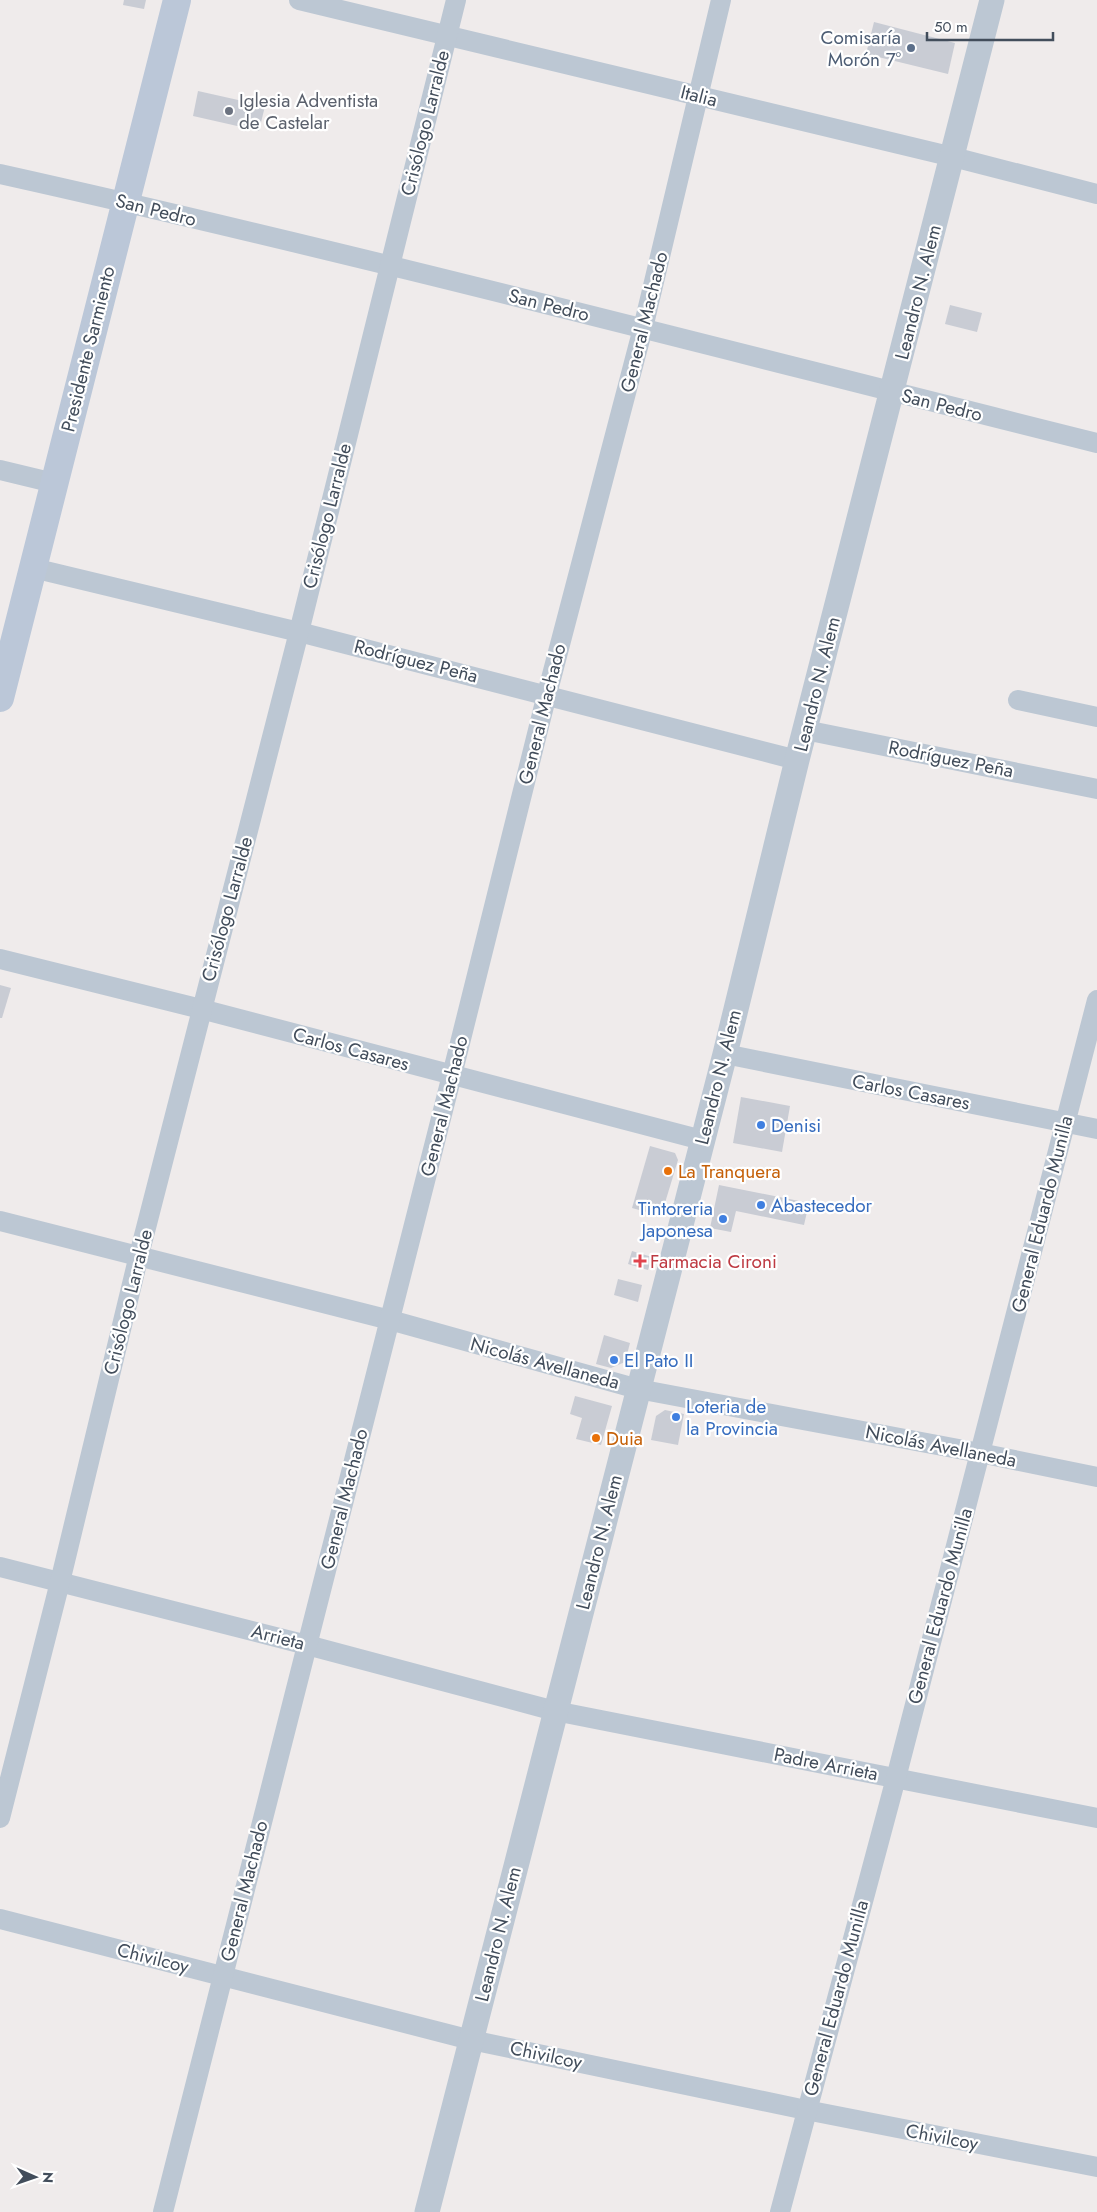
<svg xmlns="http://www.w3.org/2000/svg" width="1097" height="2212" font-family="Jost,sans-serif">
<rect width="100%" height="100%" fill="#efebeb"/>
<g fill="#c9ccd4">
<path d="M 124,0 L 146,0 L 144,9 L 123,5 Z"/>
<path d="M 874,22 L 955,43 L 948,74 L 866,54 Z"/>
<path d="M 198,91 L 265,106 L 259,131 L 193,116 Z"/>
<path d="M 950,305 L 982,313 L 977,332 L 945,324 Z"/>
<path d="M 0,985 L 11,988 L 2,1018 L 0,1018 Z"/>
<path d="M 741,1097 L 790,1106 L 782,1152 L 733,1143 Z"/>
<path d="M 650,1146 L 675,1153 L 678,1160 L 661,1216 L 632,1208 Z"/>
<path d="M 719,1185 L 809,1203 L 804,1225 L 736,1211 L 731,1232 L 710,1228 Z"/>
<path d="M 632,1251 L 652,1257 L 648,1270 L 628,1264 Z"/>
<path d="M 618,1279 L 642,1285 L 638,1302 L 614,1295 Z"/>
<path d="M 604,1335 L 630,1343 L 625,1362 L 611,1368 L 596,1364 Z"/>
<path d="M 575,1396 L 612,1406 L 601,1445 L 576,1439 L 582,1418 L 570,1414 Z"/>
<path d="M 665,1410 L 684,1414 L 678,1445 L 651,1440 L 656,1416 Z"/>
</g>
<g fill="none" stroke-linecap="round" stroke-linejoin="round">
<g stroke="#bcc7d3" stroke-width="20">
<path d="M 299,0 L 953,157 L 1097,194"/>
<path d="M 0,174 C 368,256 732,352 1097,443"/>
<path d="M 0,470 L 54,483"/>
<path d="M 33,568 L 299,632 L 797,760"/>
<path d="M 1018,700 L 1097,717"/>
<path d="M 805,730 L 1097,789"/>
<path d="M 0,959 L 201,1009 L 702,1140"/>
<path d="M 725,1054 L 1097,1129"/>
<path d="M 0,1221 L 390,1320 L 638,1389 L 980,1453 L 1097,1477"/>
<path d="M 0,1567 L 307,1645 L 555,1711 L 1097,1818"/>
<path d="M 0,1818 L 60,1582 L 139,1255 L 299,632 L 456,0"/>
<path d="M 0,1919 L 471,2040 L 806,2110 L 1097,2167"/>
<path d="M 163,2212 L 452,1075 L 547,694 L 643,328 L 721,0"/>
<path d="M 780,2212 L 896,1778 L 1097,1000"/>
</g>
<path stroke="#bcc7d3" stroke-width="25" d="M 427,2212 L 725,1054 L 797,760 L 992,0"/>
<path stroke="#bbc7d8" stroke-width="28" d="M 0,698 L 177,0"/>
</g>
<circle fill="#5c6f8a" stroke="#fff" stroke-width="2" cx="911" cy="48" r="5"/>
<circle fill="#6b7280" stroke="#fff" stroke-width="2" cx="229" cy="111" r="5"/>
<g fill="#3f7fe0" stroke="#fff" stroke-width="2">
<circle cx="761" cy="1125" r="5"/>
<circle cx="761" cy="1205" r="5"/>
<circle cx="723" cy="1219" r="5"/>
<circle cx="614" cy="1360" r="5"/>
<circle cx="676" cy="1417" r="5"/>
</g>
<g fill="#e8710a" stroke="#fff" stroke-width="2">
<circle cx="668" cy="1171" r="5"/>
<circle cx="596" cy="1438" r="5"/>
</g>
<path fill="#e0444e" stroke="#fff" stroke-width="2" d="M637.5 1253.5h5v5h5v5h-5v5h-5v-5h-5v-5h5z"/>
<g text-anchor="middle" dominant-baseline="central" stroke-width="4.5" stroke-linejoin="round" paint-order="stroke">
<g font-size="19" fill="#4e5e75" stroke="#fff" text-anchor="end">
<text x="901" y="37">Comisaría<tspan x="901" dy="22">Morón 7°</tspan></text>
</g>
<g font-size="19" fill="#424d5b" stroke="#fff">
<text transform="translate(699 96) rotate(14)">Italia</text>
<text transform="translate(425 123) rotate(-76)">Crisólogo Larralde</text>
<text transform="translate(156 210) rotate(14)">San Pedro</text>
<text transform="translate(918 292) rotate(-76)">Leandro N. Alem</text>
<text transform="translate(549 305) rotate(14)">San Pedro</text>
<text transform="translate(644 322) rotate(-76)">General Machado</text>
<text transform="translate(88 349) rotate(-76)">Presidente Sarmiento</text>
<text transform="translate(942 405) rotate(14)">San Pedro</text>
<text transform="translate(327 516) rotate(-76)">Crisólogo Larralde</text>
<text transform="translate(416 661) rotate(14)">Rodríguez Peña</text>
<text transform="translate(817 684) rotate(-76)">Leandro N. Alem</text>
<text transform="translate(542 714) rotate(-76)">General Machado</text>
<text transform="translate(951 759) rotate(11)">Rodríguez Peña</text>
<text transform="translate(227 909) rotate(-75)">Crisólogo Larralde</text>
<text transform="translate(351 1049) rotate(15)">Carlos Casares</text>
<text transform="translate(718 1077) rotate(-76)">Leandro N. Alem</text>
<text transform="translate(911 1092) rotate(11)">Carlos Casares</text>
<text transform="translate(444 1106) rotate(-76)">General Machado</text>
<text transform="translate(1042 1214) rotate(-76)">General Eduardo Munilla</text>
<text transform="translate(128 1302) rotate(-76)">Crisólogo Larralde</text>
<text transform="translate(545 1363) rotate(15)">Nicolás Avellaneda</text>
<text transform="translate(941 1446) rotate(11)">Nicolás Avellaneda</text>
<text transform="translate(344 1499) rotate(-76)">General Machado</text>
<text transform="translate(599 1542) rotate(-76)">Leandro N. Alem</text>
<text transform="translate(940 1606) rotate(-75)">General Eduardo Munilla</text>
<text transform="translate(278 1637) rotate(14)">Arrieta</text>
<text transform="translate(826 1764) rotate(11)">Padre Arrieta</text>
<text transform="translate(244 1891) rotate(-76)">General Machado</text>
<text transform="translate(498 1934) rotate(-76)">Leandro N. Alem</text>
<text transform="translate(153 1958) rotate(14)">Chivilcoy</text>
<text transform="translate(836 1998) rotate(-75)">General Eduardo Munilla</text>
<text transform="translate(546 2055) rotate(12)">Chivilcoy</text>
<text transform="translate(942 2137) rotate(11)">Chivilcoy</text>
</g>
<g font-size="19" fill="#5b616d" stroke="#fff" text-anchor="start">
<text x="239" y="100">Iglesia Adventista<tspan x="239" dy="22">de Castelar</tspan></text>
</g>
<g font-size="19" fill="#366cbe" stroke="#fff" text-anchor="start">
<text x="771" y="1125">Denisi</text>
<text x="771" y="1205">Abastecedor</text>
<text x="713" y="1208" text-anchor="end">Tintoreria<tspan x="713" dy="22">Japonesa</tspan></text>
<text x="624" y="1360">El Pato II</text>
<text x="686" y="1406">Loteria de<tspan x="686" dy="22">la Provincia</tspan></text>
</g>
<g font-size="19" fill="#c56008" stroke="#fff" text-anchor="start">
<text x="678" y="1171">La Tranquera</text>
<text x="606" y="1438">Duia</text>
</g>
<g font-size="19" fill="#be3a42" stroke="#fff" text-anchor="start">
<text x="650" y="1261">Farmacia Cironi</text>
</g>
</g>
<g transform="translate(35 2177) rotate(92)" stroke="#ffffff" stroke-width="4" paint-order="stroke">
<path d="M0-4L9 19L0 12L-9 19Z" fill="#424d5b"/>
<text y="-8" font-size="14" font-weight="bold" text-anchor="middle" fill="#424d5b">N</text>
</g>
<path d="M927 32v8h126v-8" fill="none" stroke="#424d5b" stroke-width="2.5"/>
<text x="934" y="32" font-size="15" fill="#424d5b" stroke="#ffffff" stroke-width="4" paint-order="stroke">50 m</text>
</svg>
